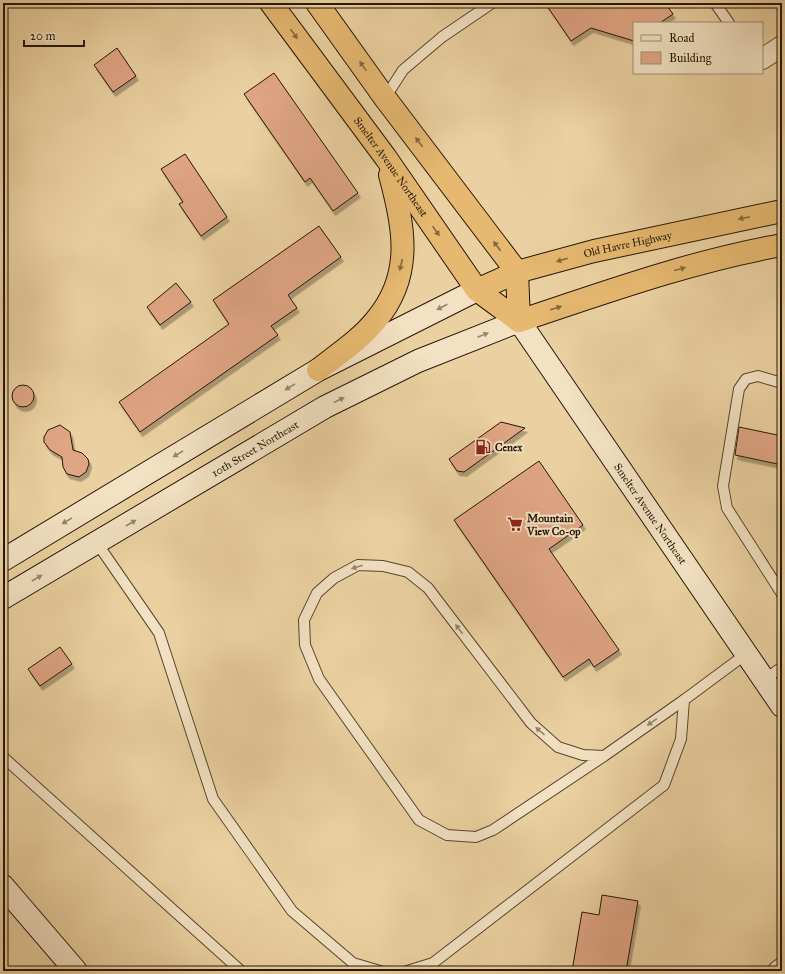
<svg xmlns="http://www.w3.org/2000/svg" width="785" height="974" font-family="'IM FELL Great Primer',serif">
<defs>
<filter id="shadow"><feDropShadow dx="2.5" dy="4.5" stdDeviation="0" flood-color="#0004"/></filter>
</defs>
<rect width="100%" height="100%" fill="#ebd1a1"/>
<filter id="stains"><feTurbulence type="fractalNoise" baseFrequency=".005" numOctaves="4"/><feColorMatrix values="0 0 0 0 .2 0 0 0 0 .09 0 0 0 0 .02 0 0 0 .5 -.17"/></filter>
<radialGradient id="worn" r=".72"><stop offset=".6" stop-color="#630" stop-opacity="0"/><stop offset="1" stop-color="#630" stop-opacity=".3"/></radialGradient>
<g fill="#e0a584" stroke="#251707" filter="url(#shadow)">
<path d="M 545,3 L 665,3 L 673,14 L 660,23 L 634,23 L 634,41 L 591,28 L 571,41 Z"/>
<path d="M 117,48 L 136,76 L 113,92 L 94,65 Z"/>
<path d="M 274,73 L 358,193 L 333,211 L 310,178 L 305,182 L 244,94 Z"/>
<path d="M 185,154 L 227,217 L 201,236 L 179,204 L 183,202 L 161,169 Z"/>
<path d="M 319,226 L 341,257 L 288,295 L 297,308 L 271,326 L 278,335 L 140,432 L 119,402 L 229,324 L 213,300 Z"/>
<path d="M 176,283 L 191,302 L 160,325 L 147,307 Z"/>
<circle cx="23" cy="396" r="11"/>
<path d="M 501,422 L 525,428 L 464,472 L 457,471 L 449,459 Z"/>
<path d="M 60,425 L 70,432 L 73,450 L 82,453 L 88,459 L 89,464 L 86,472 L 79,477 L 67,474 L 63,467 L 62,457 L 50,450 L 44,442 L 44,437 L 48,430 Z"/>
<path d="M 739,427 L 782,436 L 782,465 L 735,455 Z"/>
<path d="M 539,461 L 583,525 L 549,549 L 619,650 L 594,667 L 589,659 L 563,677 L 454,520 Z"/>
<path d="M 60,647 L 72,664 L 40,686 L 28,669 Z"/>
<path d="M 602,895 L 638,901 L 626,971 L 572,971 L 582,912 L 599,915 Z"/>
</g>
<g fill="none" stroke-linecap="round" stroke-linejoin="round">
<g stroke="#56462e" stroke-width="12">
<g id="lane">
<path d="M 715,3 L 729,23"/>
<path d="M 385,98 L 403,70 L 442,37 L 492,3"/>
<path d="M 782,383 L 758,376 L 746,379 L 739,389 L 723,486 L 727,508 L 782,594"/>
<path d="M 97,543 L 159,633 L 213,799 L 292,911 L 353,963 L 380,971"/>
<path d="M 764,680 L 782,667"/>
<path d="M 604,756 L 493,830 L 476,837 L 447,835 L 419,820 L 319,679 L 305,645 L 304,620 L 317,593 L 334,578 L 358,565 L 383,566 L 408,572 L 428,588 L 531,723 L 558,747 L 583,755 L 604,756 L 684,700"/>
<path d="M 3,757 L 241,971"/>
<path d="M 407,971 L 433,963 L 664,785 L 681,739 L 684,700 L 746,654"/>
</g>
</g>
<g stroke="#56462e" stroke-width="22">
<g id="street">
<path d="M 762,59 L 782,46"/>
<path d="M 778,971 L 782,968"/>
</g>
</g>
<g stroke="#251707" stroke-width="24">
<g id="secondary">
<path d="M 3,560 L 318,370 L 477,290"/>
<path id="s1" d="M 3,598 L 325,407 L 418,361 L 519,321 L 782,706"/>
<path d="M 3,886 L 76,971"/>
</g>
</g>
<g stroke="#251707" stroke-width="24">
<g id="highway">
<path id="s2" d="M 271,3 L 386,158 L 477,290 L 519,321"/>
<path d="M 317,3 L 385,98 L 517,272 L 519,321"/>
<path id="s3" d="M 477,290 L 517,272 L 594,251 L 782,211"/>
<path d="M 519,321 C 606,292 692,261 782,245"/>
<path d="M 318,370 C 338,354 360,340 376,320 C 414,275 404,226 390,175"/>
</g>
</g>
<use href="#lane" stroke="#f2e1c2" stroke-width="10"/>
<use href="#street" stroke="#f2e1c2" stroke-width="20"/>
<use href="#secondary" stroke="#f2e1c2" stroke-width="22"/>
<use href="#highway" stroke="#e6b870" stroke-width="22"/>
</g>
<defs><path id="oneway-solid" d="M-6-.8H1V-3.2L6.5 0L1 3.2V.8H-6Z"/></defs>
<g fill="#86683c">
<use href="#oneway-solid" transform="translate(294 34) rotate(54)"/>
<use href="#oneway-solid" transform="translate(363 66) rotate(-126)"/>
<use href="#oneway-solid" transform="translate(419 142) rotate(-127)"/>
<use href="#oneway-solid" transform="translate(744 218) rotate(168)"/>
<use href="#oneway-solid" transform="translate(436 231) rotate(55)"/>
<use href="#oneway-solid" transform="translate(497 246) rotate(-127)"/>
<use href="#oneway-solid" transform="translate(562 260) rotate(164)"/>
<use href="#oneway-solid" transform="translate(401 265) rotate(103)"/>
<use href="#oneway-solid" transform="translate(680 269) rotate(-15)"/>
<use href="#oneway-solid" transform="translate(556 308) rotate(-18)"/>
</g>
<g fill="#96866e">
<use href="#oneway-solid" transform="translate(442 307) rotate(153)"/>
<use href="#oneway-solid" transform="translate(483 335) rotate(-22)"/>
<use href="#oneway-solid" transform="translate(290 387) rotate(149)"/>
<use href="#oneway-solid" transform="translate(339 400) rotate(-26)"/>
<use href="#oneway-solid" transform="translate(178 454) rotate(149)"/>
<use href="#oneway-solid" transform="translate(67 521) rotate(149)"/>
<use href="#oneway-solid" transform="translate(131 523) rotate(-30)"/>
<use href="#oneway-solid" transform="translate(357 567) rotate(162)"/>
<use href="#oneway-solid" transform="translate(37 578) rotate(-30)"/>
<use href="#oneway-solid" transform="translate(459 629) rotate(-127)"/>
<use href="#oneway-solid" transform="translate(652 722) rotate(145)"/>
<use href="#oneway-solid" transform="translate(540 731) rotate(-139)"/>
</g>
<defs>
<g id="fuel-bare" transform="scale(1.2)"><path d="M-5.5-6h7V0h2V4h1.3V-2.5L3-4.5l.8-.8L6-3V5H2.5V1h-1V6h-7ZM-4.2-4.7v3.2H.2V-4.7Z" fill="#8f2418" stroke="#f2e1c2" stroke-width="2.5" paint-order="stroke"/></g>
<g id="supermarket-bare" transform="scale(1.2)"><path d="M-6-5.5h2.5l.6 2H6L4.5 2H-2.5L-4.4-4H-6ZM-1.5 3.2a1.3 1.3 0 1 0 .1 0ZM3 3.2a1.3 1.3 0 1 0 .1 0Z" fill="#8f2418" stroke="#f2e1c2" stroke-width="2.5" paint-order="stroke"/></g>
</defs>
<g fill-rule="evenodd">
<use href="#fuel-bare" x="483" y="447"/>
<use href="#supermarket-bare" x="515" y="524"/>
</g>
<g text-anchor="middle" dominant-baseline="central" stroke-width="4" stroke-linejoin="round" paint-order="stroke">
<g font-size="11" fill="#251707" stroke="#f2e1c2">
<text stroke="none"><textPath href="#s2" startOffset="203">Smelter Avenue Northeast</textPath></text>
<text stroke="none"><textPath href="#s3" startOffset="158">Old Havre Highway</textPath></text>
<text stroke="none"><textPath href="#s1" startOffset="293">10th Street Northeast</textPath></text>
<text stroke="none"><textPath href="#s1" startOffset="820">Smelter Avenue Northeast</textPath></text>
</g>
<g font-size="11" font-weight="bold" fill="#251707" stroke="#f2e1c2" text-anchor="start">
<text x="495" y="447">Cenex</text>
<text x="527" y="518">Mountain<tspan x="527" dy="13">View Co-op</tspan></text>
</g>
</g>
<rect width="785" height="974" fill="none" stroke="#ebd1a1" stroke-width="16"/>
<rect x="4" y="4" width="777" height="966" fill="none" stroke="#251707" stroke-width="2"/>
<rect x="8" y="8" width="769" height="958" fill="none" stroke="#251707"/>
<rect x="633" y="22" width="130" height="52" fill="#f2e1c2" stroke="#a09077"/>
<rect x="641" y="35" width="20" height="6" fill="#f2e1c2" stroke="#a09077"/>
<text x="669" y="42" font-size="12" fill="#251707">Road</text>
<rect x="641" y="52" width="20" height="12" fill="#e0a584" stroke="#a09077"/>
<text x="669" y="62" font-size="12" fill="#251707">Building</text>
<path d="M24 40v6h60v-6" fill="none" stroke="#251707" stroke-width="2"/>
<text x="30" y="40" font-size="12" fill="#251707" stroke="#f2e1c2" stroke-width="3" paint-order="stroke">20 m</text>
<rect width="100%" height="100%" filter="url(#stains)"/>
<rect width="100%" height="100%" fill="url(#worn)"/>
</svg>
